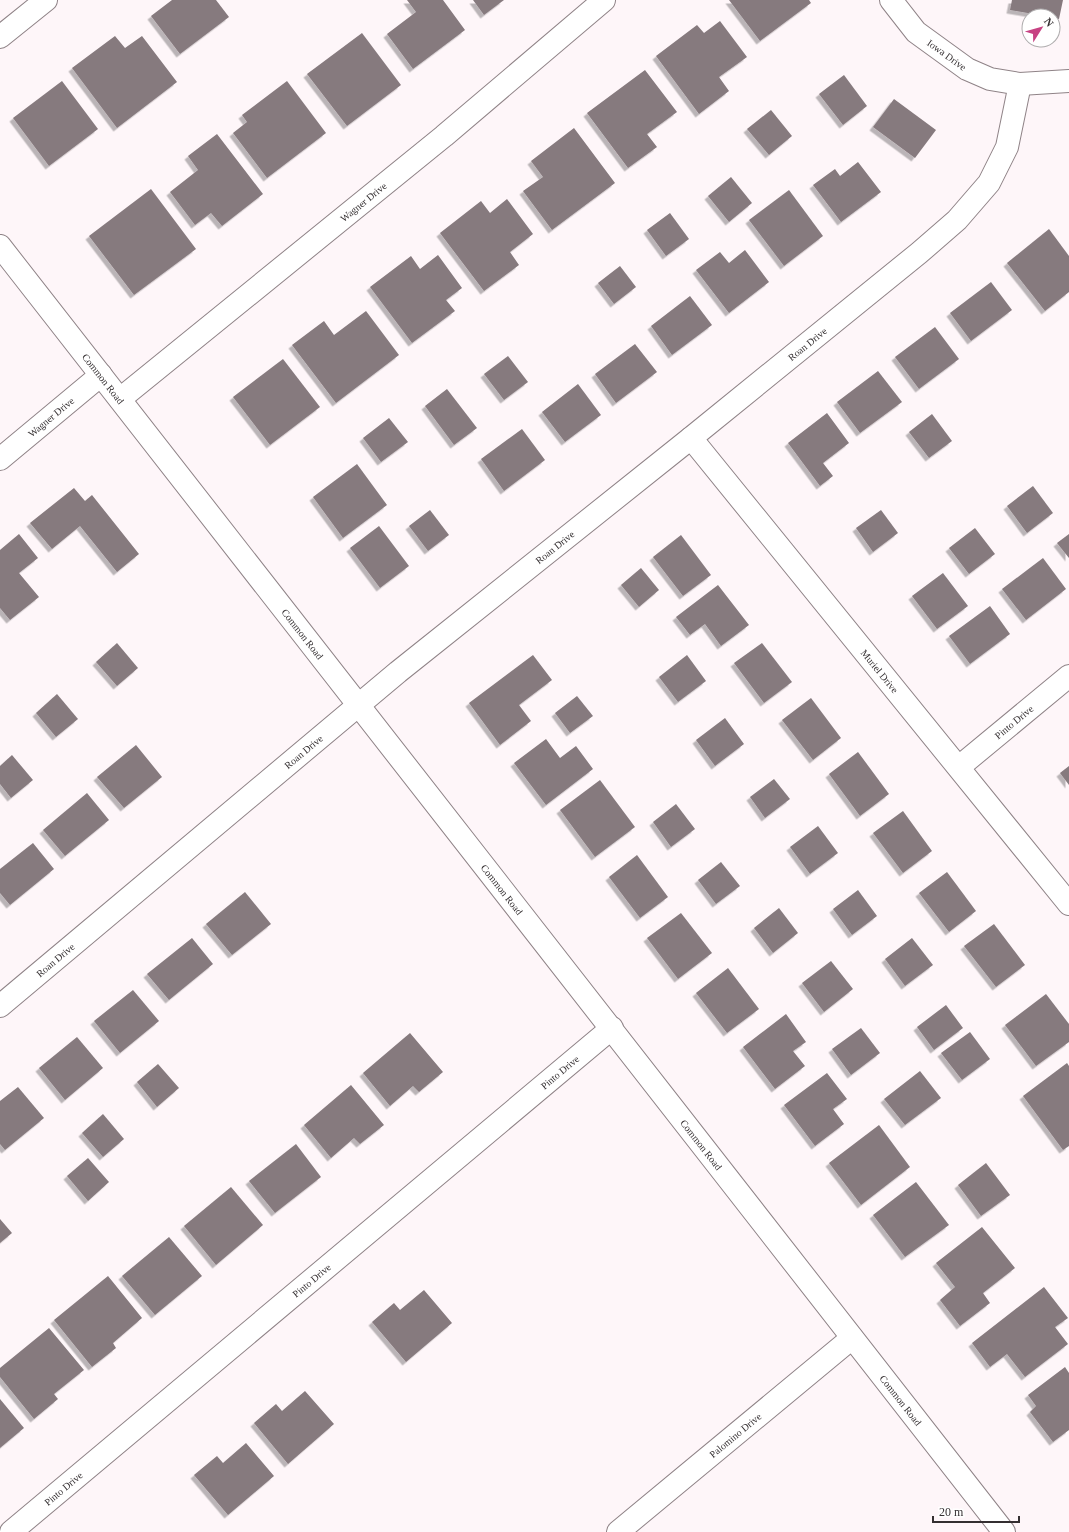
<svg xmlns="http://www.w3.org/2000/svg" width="1069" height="1532" font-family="Georgia,serif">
<defs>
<filter id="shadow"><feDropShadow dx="-3.5" dy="3.5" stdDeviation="0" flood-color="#0004"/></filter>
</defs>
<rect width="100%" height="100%" fill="#fef6f9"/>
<g fill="#867a7e" filter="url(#shadow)">
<path d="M 172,0 L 216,0 L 229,17 L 180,54 L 151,16 Z"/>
<path d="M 407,0 L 443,0 L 465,30 L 413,69 L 387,34 L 416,12 Z"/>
<path d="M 473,0 L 504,0 L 484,15 Z"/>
<path d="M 729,0 L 809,0 L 811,3 L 760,41 Z"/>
<path d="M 1012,0 L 1063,0 L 1059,19 L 1053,18 L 1053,16 L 1045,16 L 1010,10 Z"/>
<path d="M 720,21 L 747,57 L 719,77 L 729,91 L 699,114 L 656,56 L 697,25 L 704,33 Z"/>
<path d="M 362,33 L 401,85 L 347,126 L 307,74 Z"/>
<path d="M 115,36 L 125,48 L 142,36 L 177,82 L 117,128 L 72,68 Z"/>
<path d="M 645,70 L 677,112 L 647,134 L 657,147 L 628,168 L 587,113 Z"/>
<path d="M 844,75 L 867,106 L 843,125 L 819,94 Z"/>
<path d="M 62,81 L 98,129 L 49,166 L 13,118 Z"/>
<path d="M 287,81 L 326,133 L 267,178 L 233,133 L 247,122 L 242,115 Z"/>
<path d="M 894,99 L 936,130 L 915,158 L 873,127 Z"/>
<path d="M 771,110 L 792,136 L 769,155 L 747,129 Z"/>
<path d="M 574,128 L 615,183 L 552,230 L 523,191 L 543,177 L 531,161 Z"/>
<path d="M 217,134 L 263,194 L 222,226 L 211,213 L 195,225 L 170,192 L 198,170 L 188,156 Z"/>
<path d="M 858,162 L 881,192 L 841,222 L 813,185 L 835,169 L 840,176 Z"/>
<path d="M 731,177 L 752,203 L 729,222 L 708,196 Z"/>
<path d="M 151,189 L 196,249 L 134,295 L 89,236 Z"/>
<path d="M 789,190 L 823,236 L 784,266 L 749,220 Z"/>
<path d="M 507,199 L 533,234 L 510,252 L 519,265 L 484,291 L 440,233 L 481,201 L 490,213 Z"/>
<path d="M 670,213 L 689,239 L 666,256 L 647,230 Z"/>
<path d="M 1049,229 L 1069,256 L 1069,292 L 1045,311 L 1007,263 Z"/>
<path d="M 745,250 L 769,282 L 729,313 L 696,270 L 720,252 L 729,263 Z"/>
<path d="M 438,255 L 462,288 L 446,300 L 455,311 L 412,343 L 370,287 L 411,256 L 420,269 Z"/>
<path d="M 620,266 L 636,287 L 614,304 L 598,283 Z"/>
<path d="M 991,282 L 1012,310 L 971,341 L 950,313 Z"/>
<path d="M 690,296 L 712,325 L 672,355 L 651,326 Z"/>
<path d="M 366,311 L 399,355 L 336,403 L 292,345 L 324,321 L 334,335 Z"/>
<path d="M 935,327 L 959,359 L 919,389 L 895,357 Z"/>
<path d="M 635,344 L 657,372 L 616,403 L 595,374 Z"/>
<path d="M 508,356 L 528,382 L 504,400 L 484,374 Z"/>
<path d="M 283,359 L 320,407 L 270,445 L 233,397 Z"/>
<path d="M 878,371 L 902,402 L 860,433 L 837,402 Z"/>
<path d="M 578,384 L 601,415 L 565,442 L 542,412 Z"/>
<path d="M 447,389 L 477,428 L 454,445 L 425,406 Z"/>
<path d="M 827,413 L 849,443 L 823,463 L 833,476 L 820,486 L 788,443 Z"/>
<path d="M 932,414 L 952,441 L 929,458 L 909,432 Z"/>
<path d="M 389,418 L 408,442 L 381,462 L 363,438 Z"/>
<path d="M 522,429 L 545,460 L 504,491 L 481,459 Z"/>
<path d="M 357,464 L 387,505 L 343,538 L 313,497 Z"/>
<path d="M 1033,486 L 1053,513 L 1027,533 L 1007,506 Z"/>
<path d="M 74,488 L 85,501 L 92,495 L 139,554 L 117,572 L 80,526 L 52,549 L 30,523 Z"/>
<path d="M 430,510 L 449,535 L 428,551 L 409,526 Z"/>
<path d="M 881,510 L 898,533 L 873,552 L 856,528 Z"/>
<path d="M 379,526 L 409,566 L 380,588 L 350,548 Z"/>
<path d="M 975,528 L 995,554 L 969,574 L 949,548 Z"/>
<path d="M 19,534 L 38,558 L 19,573 L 39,597 L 10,620 L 0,608 L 0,550 Z"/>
<path d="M 1069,534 L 1069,558 L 1057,543 Z"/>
<path d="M 681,535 L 711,575 L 683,596 L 653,557 Z"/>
<path d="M 1043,558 L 1066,589 L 1026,620 L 1002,589 Z"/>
<path d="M 641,568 L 659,590 L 639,607 L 621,585 Z"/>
<path d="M 943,573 L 968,606 L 937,629 L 912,596 Z"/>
<path d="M 718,585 L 749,625 L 721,646 L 705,624 L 690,635 L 676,617 Z"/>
<path d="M 990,606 L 1010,634 L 970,664 L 949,636 Z"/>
<path d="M 117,643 L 138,668 L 117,686 L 96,662 Z"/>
<path d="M 762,643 L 792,682 L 764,703 L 734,663 Z"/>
<path d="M 533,655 L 552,680 L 519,705 L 531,721 L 500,745 L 469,703 Z"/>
<path d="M 687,655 L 706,681 L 678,702 L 659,677 Z"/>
<path d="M 57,694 L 78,719 L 56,737 L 36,713 Z"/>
<path d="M 577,696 L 593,716 L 570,733 L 555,713 Z"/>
<path d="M 811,698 L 841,738 L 813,760 L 782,720 Z"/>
<path d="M 725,718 L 744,744 L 715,766 L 696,740 Z"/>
<path d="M 546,739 L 560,758 L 576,746 L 593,769 L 546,805 L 514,763 Z"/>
<path d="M 136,745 L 162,777 L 124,808 L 97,777 Z"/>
<path d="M 858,752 L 889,794 L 860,816 L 829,774 Z"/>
<path d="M 12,755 L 33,780 L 11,798 L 0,784 L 0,766 Z"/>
<path d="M 1069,766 L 1069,785 L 1060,773 Z"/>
<path d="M 774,779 L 790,799 L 765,818 L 750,797 Z"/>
<path d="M 600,780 L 635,827 L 595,857 L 560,810 Z"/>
<path d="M 87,793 L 109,820 L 65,856 L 43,830 Z"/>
<path d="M 676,804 L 695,829 L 671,847 L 653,822 Z"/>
<path d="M 903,811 L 932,851 L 903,873 L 873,833 Z"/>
<path d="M 818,826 L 838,853 L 810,874 L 790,847 Z"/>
<path d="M 33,843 L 54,869 L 10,905 L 0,893 L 0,869 Z"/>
<path d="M 637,855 L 668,897 L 640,918 L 609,877 Z"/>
<path d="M 721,862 L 740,886 L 716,904 L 698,880 Z"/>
<path d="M 947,872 L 976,911 L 949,932 L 919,893 Z"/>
<path d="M 858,890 L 877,916 L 852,935 L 833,909 Z"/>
<path d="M 245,892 L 271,924 L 232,955 L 206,924 Z"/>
<path d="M 779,908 L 798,933 L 773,953 L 754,928 Z"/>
<path d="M 681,913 L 712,953 L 678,979 L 647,938 Z"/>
<path d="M 994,924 L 1025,965 L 996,987 L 964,946 Z"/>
<path d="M 192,938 L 213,964 L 169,1000 L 147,974 Z"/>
<path d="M 912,938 L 933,965 L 905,986 L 885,959 Z"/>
<path d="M 831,961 L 853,989 L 824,1012 L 802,983 Z"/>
<path d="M 728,968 L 759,1009 L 727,1033 L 696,993 Z"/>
<path d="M 133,990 L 159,1021 L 120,1053 L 94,1021 Z"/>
<path d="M 1046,994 L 1069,1024 L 1069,1042 L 1036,1066 L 1005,1025 Z"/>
<path d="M 946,1005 L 963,1028 L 934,1050 L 917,1027 Z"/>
<path d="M 786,1014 L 806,1042 L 793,1051 L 805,1066 L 775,1089 L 743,1047 Z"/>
<path d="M 861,1028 L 880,1053 L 851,1075 L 832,1049 Z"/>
<path d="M 970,1032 L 990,1059 L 962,1080 L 941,1053 Z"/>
<path d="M 410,1033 L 443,1072 L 419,1092 L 413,1086 L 390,1106 L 363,1073 Z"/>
<path d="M 77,1037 L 103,1068 L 65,1100 L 39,1068 Z"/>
<path d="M 1067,1063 L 1069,1066 L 1069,1146 L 1063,1150 L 1023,1096 Z"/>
<path d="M 158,1064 L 179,1088 L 157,1107 L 137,1082 Z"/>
<path d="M 920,1071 L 941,1098 L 905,1125 L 884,1099 Z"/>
<path d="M 827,1073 L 847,1099 L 833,1109 L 844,1124 L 815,1146 L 784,1105 Z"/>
<path d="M 351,1085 L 384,1125 L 360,1144 L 354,1138 L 331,1158 L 304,1125 Z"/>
<path d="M 18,1087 L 44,1118 L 5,1150 L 0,1144 L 0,1101 Z"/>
<path d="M 103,1114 L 124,1139 L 103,1157 L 82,1133 Z"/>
<path d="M 879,1125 L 910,1167 L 861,1205 L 829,1163 Z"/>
<path d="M 296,1144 L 321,1177 L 275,1213 L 249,1181 Z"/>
<path d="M 88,1158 L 109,1182 L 88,1201 L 67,1176 Z"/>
<path d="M 986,1163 L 1010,1195 L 981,1216 L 958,1185 Z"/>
<path d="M 916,1182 L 949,1225 L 905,1257 L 873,1215 Z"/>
<path d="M 231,1187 L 263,1225 L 216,1265 L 184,1226 Z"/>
<path d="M 0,1219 L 12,1233 L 0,1243 Z"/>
<path d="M 982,1227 L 1015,1268 L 983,1293 L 990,1303 L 960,1326 L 940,1300 L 955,1287 L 936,1263 Z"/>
<path d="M 169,1237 L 202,1276 L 155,1315 L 122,1276 Z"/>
<path d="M 108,1276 L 142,1318 L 113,1343 L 116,1348 L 92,1367 L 54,1320 Z"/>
<path d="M 1044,1287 L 1068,1318 L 1055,1327 L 1068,1344 L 1025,1377 L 1007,1354 L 990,1367 L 972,1343 Z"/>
<path d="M 424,1290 L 452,1323 L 406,1362 L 372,1322 L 394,1303 L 400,1310 Z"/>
<path d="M 49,1328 L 84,1370 L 54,1394 L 58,1399 L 34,1419 L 0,1377 L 0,1368 Z"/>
<path d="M 1065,1367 L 1069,1373 L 1069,1430 L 1053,1442 L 1030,1412 L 1036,1406 L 1028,1395 Z"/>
<path d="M 305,1391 L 334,1424 L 288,1464 L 254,1423 L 276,1404 L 282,1411 Z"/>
<path d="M 0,1399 L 24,1428 L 0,1448 Z"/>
<path d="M 246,1443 L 274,1476 L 228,1515 L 194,1475 L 217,1456 L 223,1463 Z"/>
</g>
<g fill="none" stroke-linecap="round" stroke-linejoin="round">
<g stroke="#8f8387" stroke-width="24">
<g id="street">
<path id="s1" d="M 891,0 L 916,32 L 967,69 L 990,79 L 1020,84 L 1069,81"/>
<path d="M 0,37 L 46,0"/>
<path id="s2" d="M 120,399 L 444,136 L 604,0"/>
<path id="s3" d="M 691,438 L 1069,904"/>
<path id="s4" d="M 0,459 L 101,375"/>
<path id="s5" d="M 959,767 L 1069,676"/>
<path id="s6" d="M 0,1006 L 398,672 L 691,438 L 919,253 L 957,220 L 989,183 L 1007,147 L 1020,84"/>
<path id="s7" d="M 11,1532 L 612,1028"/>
<path id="s8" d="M 618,1532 L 852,1338"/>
</g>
</g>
<g stroke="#8f8387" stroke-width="24">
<g id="secondary">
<path id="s9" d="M 0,246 L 1004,1532"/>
</g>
</g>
<use href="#street" stroke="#fff" stroke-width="22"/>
<use href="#secondary" stroke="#fff" stroke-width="22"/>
</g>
<g text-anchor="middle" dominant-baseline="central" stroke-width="3" stroke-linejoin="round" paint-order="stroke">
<g font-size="10" fill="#342f31" stroke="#fff">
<text stroke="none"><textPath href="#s1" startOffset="79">Iowa Drive</textPath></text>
<text stroke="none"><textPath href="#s2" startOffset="313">Wagner Drive</textPath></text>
<text stroke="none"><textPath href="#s6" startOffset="1044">Roan Drive</textPath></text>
<text stroke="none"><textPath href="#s9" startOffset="168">Common Road</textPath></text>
<text stroke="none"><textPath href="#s4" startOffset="66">Wagner Drive</textPath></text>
<text stroke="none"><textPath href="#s6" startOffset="720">Roan Drive</textPath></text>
<text stroke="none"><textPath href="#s9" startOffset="492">Common Road</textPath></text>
<text stroke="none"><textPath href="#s3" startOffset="300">Muriel Drive</textPath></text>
<text stroke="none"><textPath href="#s5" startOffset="71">Pinto Drive</textPath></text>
<text stroke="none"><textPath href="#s6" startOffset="396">Roan Drive</textPath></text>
<text stroke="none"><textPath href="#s9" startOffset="816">Common Road</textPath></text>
<text stroke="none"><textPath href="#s6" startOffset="72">Roan Drive</textPath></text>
<text stroke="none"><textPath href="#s7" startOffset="716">Pinto Drive</textPath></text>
<text stroke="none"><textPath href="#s9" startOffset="1140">Common Road</textPath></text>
<text stroke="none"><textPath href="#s7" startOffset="392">Pinto Drive</textPath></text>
<text stroke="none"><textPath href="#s9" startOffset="1464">Common Road</textPath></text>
<text stroke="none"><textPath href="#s8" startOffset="152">Palomino Drive</textPath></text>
<text stroke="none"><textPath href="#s7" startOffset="68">Pinto Drive</textPath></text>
</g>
</g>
<g transform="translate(1041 28) rotate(53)"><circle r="19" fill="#ffffff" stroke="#aeacad"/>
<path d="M0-3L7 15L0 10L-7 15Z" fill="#c74283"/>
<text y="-6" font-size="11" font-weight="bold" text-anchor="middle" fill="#342f31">N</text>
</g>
<path d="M933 1516v6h86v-6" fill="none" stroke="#342f31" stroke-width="2"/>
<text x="939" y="1516" font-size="12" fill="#342f31" stroke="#ffffff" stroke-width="3" paint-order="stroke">20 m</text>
</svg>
